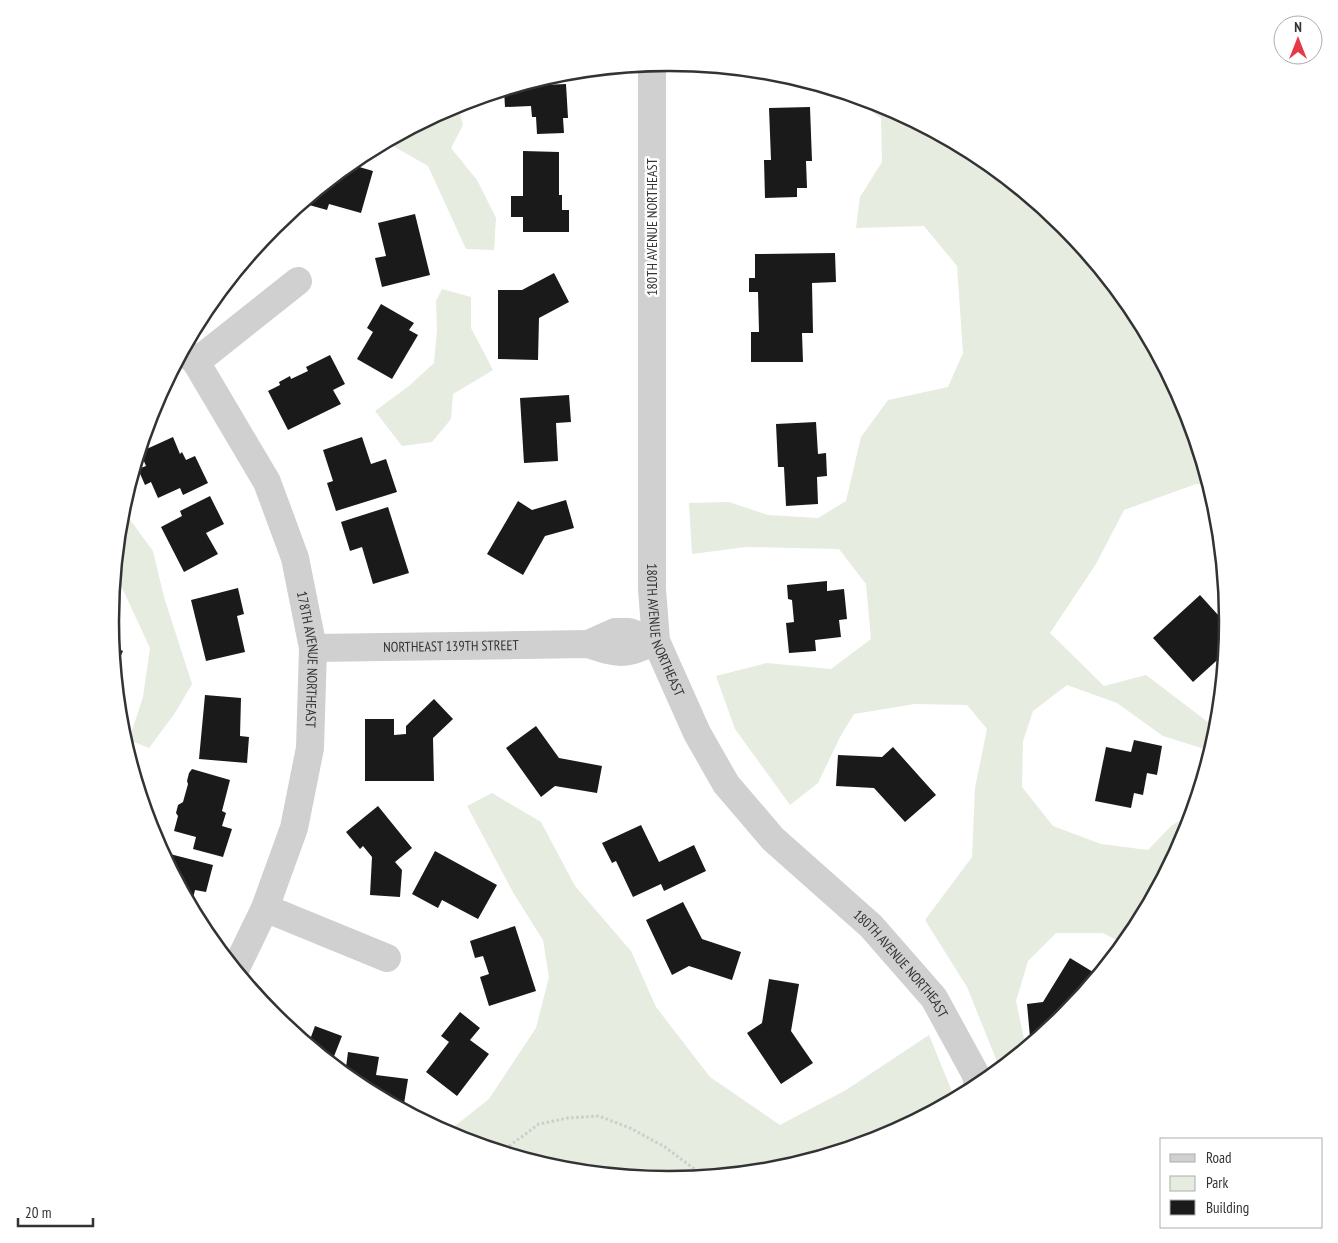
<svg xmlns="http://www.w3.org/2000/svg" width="1338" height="1243" font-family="'PT Sans Narrow',sans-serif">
<rect width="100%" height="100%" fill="#fff"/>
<g fill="#e6ecdf">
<path d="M 846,94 L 883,105 L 980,157 L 1064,226 L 1134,311 L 1186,408 L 1209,485 L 1196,484 L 1124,510 L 1096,564 L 1050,633 L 1104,686 L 1146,675 L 1217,729 L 1217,731 L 1211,751 L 1163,736 L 1117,703 L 1067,685 L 1033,711 L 1023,741 L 1022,787 L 1053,826 L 1101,844 L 1148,850 L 1171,826 L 1192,813 L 1185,836 L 1134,932 L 1124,944 L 1103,933 L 1056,933 L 1028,961 L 1016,1001 L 1024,1039 L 1028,1047 L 1000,1069 L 967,987 L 925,920 L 972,857 L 975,788 L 987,729 L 967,705 L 915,704 L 854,714 L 840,737 L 818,783 L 790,805 L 735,729 L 716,676 L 767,663 L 831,669 L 871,639 L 866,584 L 839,549 L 746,547 L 692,554 L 689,503 L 729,502 L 768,515 L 818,518 L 846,501 L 861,437 L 888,400 L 948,387 L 963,353 L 957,266 L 924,226 L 856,228 L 860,197 L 882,162 L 881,118 Z"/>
<path d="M 458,108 L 463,125 L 451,148 L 477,180 L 496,218 L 494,250 L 466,249 L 428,166 L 386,142 L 445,111 Z"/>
<path d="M 442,289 L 471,297 L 471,328 L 493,370 L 453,394 L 451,419 L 432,442 L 402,446 L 375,411 L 409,386 L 434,363 L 437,331 L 436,301 Z"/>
<path d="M 123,506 L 125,513 L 153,551 L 164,597 L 192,684 L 175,713 L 149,748 L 129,740 L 143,697 L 150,648 L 118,579 L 116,565 Z"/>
<path d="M 492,793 L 541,822 L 575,886 L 631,951 L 656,1007 L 710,1077 L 780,1125 L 846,1090 L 929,1035 L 955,1099 L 883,1138 L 778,1170 L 669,1180 L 560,1170 L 455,1138 L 446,1133 L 489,1099 L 536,1028 L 549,977 L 543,940 L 514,894 L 467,806 Z"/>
</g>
<g fill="#1a1a1a">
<path d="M 543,78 L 543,85 L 566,84 L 568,118 L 563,118 L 564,133 L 537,134 L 536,117 L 532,117 L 531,106 L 505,107 L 504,90 Z"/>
<path d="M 810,107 L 812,161 L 806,161 L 807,188 L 797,188 L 797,197 L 765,198 L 764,160 L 771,160 L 769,108 Z"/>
<path d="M 523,151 L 559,152 L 559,195 L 562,195 L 562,210 L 569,210 L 569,232 L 523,232 L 523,217 L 511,217 L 511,196 L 523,196 Z"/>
<path d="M 349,164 L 373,171 L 361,213 L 329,204 L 327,210 L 302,203 Z"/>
<path d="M 415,214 L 430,275 L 382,287 L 375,258 L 386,256 L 378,223 Z"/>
<path d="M 835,253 L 836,282 L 812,283 L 813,333 L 802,333 L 803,362 L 751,362 L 751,332 L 759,332 L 758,292 L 749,292 L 749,278 L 755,278 L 755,254 Z"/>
<path d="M 554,273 L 569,302 L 539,318 L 538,360 L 498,359 L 498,290 L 522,290 Z"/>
<path d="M 381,304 L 414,323 L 409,330 L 418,335 L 392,379 L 357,359 L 373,332 L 367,328 Z"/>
<path d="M 330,355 L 345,384 L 333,390 L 341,404 L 288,430 L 268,391 L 280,385 L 279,382 L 290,376 L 291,379 L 308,371 L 306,367 Z"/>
<path d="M 569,395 L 571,422 L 556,423 L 558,461 L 524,463 L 520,398 Z"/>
<path d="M 816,422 L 818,454 L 826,453 L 827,476 L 817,477 L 818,504 L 786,506 L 784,467 L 778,467 L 776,424 Z"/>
<path d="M 173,437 L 180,454 L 182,452 L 186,460 L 195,456 L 208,483 L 183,495 L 180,488 L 158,498 L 151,482 L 145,485 L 138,469 L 146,466 L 140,452 Z"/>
<path d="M 362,437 L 371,464 L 386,459 L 397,492 L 336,511 L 327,483 L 333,481 L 323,450 Z"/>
<path d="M 210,496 L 224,524 L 206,533 L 218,554 L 184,572 L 161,527 L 182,516 L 180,511 Z"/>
<path d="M 566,500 L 574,528 L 545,536 L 523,575 L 487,554 L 518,501 L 532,510 Z"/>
<path d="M 388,507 L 409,573 L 373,584 L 362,547 L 350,551 L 341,522 Z"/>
<path d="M 827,581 L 827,591 L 844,589 L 847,619 L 839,620 L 841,637 L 815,640 L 816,651 L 789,653 L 786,623 L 794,622 L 792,600 L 788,599 L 787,585 Z"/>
<path d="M 238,588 L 244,614 L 237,616 L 245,652 L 206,661 L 191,600 Z"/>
<path d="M 1200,595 L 1228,626 L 1225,653 L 1193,682 L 1153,638 Z"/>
<path d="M 112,646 L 123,651 L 115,668 L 114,659 Z"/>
<path d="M 205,695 L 241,698 L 240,736 L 249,737 L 247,763 L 199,759 Z"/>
<path d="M 434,699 L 453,719 L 433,738 L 434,781 L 365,781 L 365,719 L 394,719 L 394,735 L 406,734 L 406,726 Z"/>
<path d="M 536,726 L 559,758 L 602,766 L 597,793 L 555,786 L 541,797 L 506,748 Z"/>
<path d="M 1134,740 L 1162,746 L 1157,775 L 1147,773 L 1143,795 L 1134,793 L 1131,808 L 1095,801 L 1106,747 L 1131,752 Z"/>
<path d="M 893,747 L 936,795 L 905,822 L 874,788 L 836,786 L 838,755 L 882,757 Z"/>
<path d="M 192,769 L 230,780 L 222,811 L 226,813 L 222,826 L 232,829 L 223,857 L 193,849 L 196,837 L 174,831 L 178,816 L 176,813 L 178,805 L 183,802 L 188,784 L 187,781 L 189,773 Z"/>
<path d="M 378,806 L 412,848 L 395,862 L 402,870 L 400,897 L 370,895 L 372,857 L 363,846 L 360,849 L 346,832 Z"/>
<path d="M 641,825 L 659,862 L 694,845 L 706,871 L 664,891 L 661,884 L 633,897 L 616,861 L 612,863 L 602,843 Z"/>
<path d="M 435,851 L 497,885 L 478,919 L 442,900 L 438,908 L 412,894 Z"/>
<path d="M 166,853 L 213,865 L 206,892 L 195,890 L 191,907 L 164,858 Z"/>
<path d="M 683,902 L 702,939 L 741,952 L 732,980 L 689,966 L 672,975 L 646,920 Z"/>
<path d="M 515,926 L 536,991 L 489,1006 L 480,977 L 489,974 L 483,956 L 475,958 L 470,941 Z"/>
<path d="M 1070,958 L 1098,975 L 1074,1005 L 1069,1002 L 1070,1010 L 1064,1017 L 1041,1036 L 1030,1037 L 1027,1004 L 1043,1002 Z"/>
<path d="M 769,979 L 799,984 L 791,1031 L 813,1063 L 781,1084 L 747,1033 L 762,1023 Z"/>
<path d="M 460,1012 L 480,1028 L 470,1040 L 489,1054 L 457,1096 L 426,1072 L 449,1042 L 441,1036 Z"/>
<path d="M 315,1026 L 342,1036 L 331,1064 L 308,1045 Z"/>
<path d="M 348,1052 L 379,1057 L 376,1075 L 408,1079 L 403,1110 L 358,1086 L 345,1075 Z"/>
</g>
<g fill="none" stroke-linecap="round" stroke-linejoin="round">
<path stroke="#cdcdcd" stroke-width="3" stroke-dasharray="2.5 2.5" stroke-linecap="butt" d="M 501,1152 L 539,1124 L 568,1118 L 599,1116 L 630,1128 L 665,1147 L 705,1177"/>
<g stroke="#d0d0d0" stroke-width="28">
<path id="s1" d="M 652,64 L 652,589 L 656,641 L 697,733 L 726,784 L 773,839 L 871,926 L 934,998 L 975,1073 L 979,1087"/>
<path id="s2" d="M 183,350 L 196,362 L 267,482 L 295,558 L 313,648 L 310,748 L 294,828 L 265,908 L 235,970"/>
<path d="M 196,362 L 298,281"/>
<path d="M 588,644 L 615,632 L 629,632 L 656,641"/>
<path id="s3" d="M 313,648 L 588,644 C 621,655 624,655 656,641"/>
<path d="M 265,908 L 387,958"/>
</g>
</g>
<g text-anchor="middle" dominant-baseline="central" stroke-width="5" stroke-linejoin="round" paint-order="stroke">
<g font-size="14" fill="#333" stroke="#fff">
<text transform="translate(652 227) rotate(-90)">180TH AVENUE NORTHEAST</text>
<text stroke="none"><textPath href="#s1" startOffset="568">180TH AVENUE NORTHEAST</textPath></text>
<text stroke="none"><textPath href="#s3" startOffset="138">NORTHEAST 139TH STREET</textPath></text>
<text stroke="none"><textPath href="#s2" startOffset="341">178TH AVENUE NORTHEAST</textPath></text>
<text stroke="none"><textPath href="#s1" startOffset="988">180TH AVENUE NORTHEAST</textPath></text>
</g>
</g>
<path d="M0 0H1338V1243H0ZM119 621a550 550 0 1 1 1100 0a550 550 0 1 1-1100 0Z" fill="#fff" fill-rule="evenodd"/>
<path fill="none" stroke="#333" stroke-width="2.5" d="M119 621a550 550 0 1 1 1100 0a550 550 0 1 1-1100 0Z"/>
<rect x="1160" y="1138" width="162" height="90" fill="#ffffff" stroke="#adadad"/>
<rect x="1170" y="1154" width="25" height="8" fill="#d0d0d0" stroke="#adadad"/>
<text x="1206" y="1163" font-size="15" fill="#333333">Road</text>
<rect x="1170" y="1176" width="25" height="15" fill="#e6ecdf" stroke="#adadad"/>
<text x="1206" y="1188" font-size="15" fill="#333333">Park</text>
<rect x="1170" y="1200" width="25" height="15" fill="#1a1a1a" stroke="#adadad"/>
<text x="1206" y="1213" font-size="15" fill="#333333">Building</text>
<g transform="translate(1298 40)"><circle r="24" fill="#ffffff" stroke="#adadad"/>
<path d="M0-4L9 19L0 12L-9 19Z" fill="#e63946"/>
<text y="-8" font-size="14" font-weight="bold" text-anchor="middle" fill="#333333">N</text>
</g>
<path d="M18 1218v8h75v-8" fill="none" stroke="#333333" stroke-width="2.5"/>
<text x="25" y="1218" font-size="15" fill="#333333" stroke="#ffffff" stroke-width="4" paint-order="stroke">20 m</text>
</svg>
